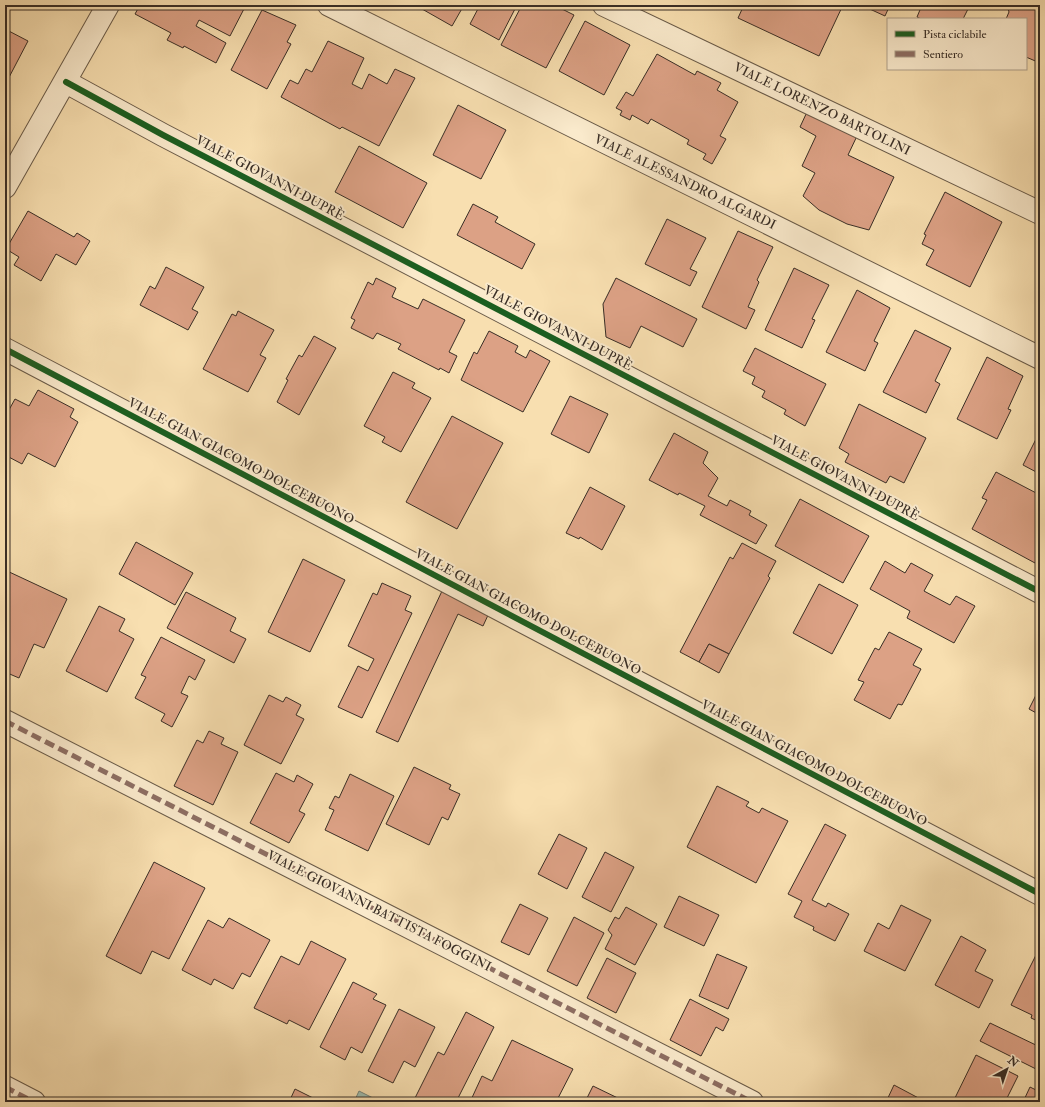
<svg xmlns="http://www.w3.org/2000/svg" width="1045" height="1107" font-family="'IM FELL Double Pica',serif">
<rect width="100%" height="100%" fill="#f8dfb0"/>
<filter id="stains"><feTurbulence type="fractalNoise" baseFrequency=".005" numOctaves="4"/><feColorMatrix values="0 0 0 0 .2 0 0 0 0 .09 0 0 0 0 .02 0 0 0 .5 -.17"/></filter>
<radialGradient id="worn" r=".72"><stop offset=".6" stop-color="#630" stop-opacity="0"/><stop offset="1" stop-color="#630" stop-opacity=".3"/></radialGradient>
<path fill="#9dbcae" stroke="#758378" d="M 359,1091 L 381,1102 L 354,1102 Z"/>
<g fill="#dca185" stroke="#392e26">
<path d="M 140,5 L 246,5 L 230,36 L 199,20 L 196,26 L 226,43 L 216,63 L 184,46 L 183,48 L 167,40 L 171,33 L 135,14 Z"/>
<path d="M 415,5 L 464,5 L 452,26 Z"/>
<path d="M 480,5 L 517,5 L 499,40 L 470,24 Z"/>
<path d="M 522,5 L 554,5 L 574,15 L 546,68 L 501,45 Z"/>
<path d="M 744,5 L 843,5 L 819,56 L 738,18 Z"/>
<path d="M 861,5 L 890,5 L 885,16 Z"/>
<path d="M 922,5 L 970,5 L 963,19 L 921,19 L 917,17 Z"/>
<path d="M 1007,5 L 1040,5 L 1040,63 L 1026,57 L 1026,19 L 1006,19 L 1009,12 Z"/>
<path d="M 262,10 L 296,25 L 287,42 L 291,44 L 267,89 L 231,70 Z"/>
<path d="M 585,21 L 630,45 L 604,95 L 559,71 Z"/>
<path d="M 5,29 L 28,41 L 5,85 Z"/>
<path d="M 328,41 L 364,58 L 352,84 L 362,89 L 369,74 L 387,84 L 395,69 L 415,78 L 379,146 L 342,127 L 340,129 L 281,97 L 290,80 L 298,84 L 306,69 L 312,72 Z"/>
<path d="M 657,54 L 695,75 L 697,71 L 721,83 L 717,90 L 738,102 L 720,136 L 726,139 L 712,164 L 703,159 L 706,154 L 687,144 L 689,140 L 651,119 L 648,124 L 632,115 L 630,120 L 620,115 L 622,111 L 616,108 L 626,92 L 633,96 Z"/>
<path d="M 458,105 L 506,130 L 481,179 L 433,155 Z"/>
<path d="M 807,112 L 857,136 L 848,155 L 894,177 L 869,230 L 847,224 L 819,210 L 803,196 L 815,173 L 802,166 L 816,136 L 800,127 Z"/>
<path d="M 359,146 L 427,183 L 403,228 L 335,192 Z"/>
<path d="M 945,192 L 1002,222 L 970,287 L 926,265 L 934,250 L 922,244 L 926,235 L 924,234 Z"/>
<path d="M 473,204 L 498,217 L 495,222 L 535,244 L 522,269 L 457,235 Z"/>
<path d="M 28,211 L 74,237 L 77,233 L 90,241 L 76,265 L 56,254 L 41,281 L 14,265 L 19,257 L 6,249 Z"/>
<path d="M 667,219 L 706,238 L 690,269 L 697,272 L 690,286 L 645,264 Z"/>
<path d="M 738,231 L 773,247 L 757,280 L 759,282 L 748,307 L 755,310 L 746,329 L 702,307 Z"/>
<path d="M 166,267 L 204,287 L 192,309 L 198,312 L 188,330 L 140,305 L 150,286 L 155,289 Z"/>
<path d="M 794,268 L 829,285 L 812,319 L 815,320 L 802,348 L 765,330 Z"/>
<path d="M 376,278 L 396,288 L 392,297 L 418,309 L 423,299 L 465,320 L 449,352 L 457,356 L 449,373 L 440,368 L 439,370 L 398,349 L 401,344 L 377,333 L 373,339 L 351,328 L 355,320 L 351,318 L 368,282 L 373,285 Z"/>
<path d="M 616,278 L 697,319 L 683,347 L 641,326 L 630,348 L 606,337 L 603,304 Z"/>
<path d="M 857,290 L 890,308 L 874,341 L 878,343 L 865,371 L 826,352 Z"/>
<path d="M 238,311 L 274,330 L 260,355 L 266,358 L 248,392 L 203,369 L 232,314 L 236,316 Z"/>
<path d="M 915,330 L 951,348 L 935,381 L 940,384 L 926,413 L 883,392 Z"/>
<path d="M 489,331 L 518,346 L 515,352 L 526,358 L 530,350 L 550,361 L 523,412 L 461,380 L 474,352 L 477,354 Z"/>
<path d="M 314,336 L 336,348 L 299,415 L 277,402 L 288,380 L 286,379 L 299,355 L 302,357 Z"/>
<path d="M 755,348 L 826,384 L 805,426 L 784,414 L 786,410 L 762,397 L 765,391 L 752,384 L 755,377 L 743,371 Z"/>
<path d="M 987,357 L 1023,376 L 1008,409 L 1011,410 L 997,439 L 957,419 Z"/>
<path d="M 393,372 L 415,383 L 412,388 L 431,398 L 401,452 L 382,442 L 385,437 L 364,426 Z"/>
<path d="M 38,390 L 74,409 L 70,417 L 78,422 L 55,467 L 28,453 L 22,464 L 5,455 L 5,417 L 15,399 L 29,406 Z"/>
<path d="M 570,396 L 608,414 L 589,453 L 551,434 Z"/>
<path d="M 859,404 L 926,438 L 904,483 L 890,476 L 886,483 L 845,462 L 849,454 L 839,448 Z"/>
<path d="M 452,416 L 503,443 L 457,529 L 406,502 Z"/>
<path d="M 1040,431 L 1040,474 L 1023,465 Z"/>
<path d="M 674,433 L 708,452 L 703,463 L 718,478 L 708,496 L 727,506 L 730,500 L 751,511 L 749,515 L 767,525 L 756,544 L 700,515 L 705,506 L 679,493 L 678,495 L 649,480 Z"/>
<path d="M 996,472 L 1040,495 L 1040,554 L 1035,563 L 972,529 L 987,500 L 982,498 Z"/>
<path d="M 590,487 L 625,506 L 602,550 L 580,537 L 579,539 L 566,533 Z"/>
<path d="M 800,499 L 869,536 L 843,583 L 775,546 Z"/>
<path d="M 136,542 L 193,573 L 175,605 L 119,574 Z"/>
<path d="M 742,543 L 776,561 L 768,576 L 770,578 L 729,654 L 709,644 L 699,662 L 680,652 L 730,557 L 733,559 Z"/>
<path d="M 303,559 L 345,580 L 310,652 L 268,632 Z"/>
<path d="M 885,561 L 905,573 L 911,563 L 933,575 L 924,591 L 950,605 L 956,596 L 975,606 L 954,643 L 907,618 L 910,611 L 870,589 Z"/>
<path d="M 5,570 L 67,599 L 44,648 L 34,644 L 19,678 L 5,672 Z"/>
<path d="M 382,583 L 411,596 L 405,610 L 412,613 L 362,718 L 338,707 L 358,666 L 368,671 L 374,659 L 348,646 L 373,593 L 377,595 Z"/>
<path d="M 819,584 L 858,605 L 832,654 L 793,633 Z"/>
<path d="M 442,591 L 489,613 L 483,626 L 458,614 L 398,742 L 376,732 Z"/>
<path d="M 186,592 L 236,618 L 230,631 L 246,639 L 234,663 L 167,628 Z"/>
<path d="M 99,606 L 125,619 L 119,631 L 134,639 L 107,692 L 66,671 Z"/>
<path d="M 889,632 L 922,649 L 913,665 L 921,669 L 902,705 L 898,704 L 890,719 L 854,700 L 864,682 L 858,680 L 875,648 L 879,650 Z"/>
<path d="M 161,637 L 205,660 L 195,680 L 189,676 L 181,693 L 188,696 L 172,727 L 161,721 L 165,714 L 135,698 L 146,677 L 141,675 Z"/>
<path d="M 709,644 L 729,654 L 719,673 L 699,662 Z"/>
<path d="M 1038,691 L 1040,692 L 1040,715 L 1029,709 Z"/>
<path d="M 269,695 L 283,702 L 286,697 L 301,705 L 296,715 L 304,719 L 281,764 L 244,745 Z"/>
<path d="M 209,731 L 224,738 L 221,744 L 238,752 L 213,805 L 174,786 L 197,740 L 203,743 Z"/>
<path d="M 414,767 L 451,785 L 449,789 L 460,794 L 448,820 L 442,817 L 429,845 L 386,824 Z"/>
<path d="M 276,773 L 294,782 L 297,775 L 313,784 L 299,811 L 305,814 L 289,843 L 250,823 Z"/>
<path d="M 350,774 L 394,796 L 368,851 L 325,830 L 334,810 L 329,808 L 335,796 L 339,798 Z"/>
<path d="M 717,786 L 749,802 L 746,806 L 759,813 L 762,808 L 788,821 L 756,883 L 687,847 Z"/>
<path d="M 825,824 L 846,835 L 812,900 L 826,907 L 828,903 L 849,914 L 835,941 L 813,930 L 814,927 L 794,917 L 802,901 L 788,894 Z"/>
<path d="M 559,834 L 587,848 L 567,889 L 538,874 Z"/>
<path d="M 605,852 L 634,867 L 611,912 L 582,897 Z"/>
<path d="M 154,862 L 205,888 L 169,959 L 152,951 L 141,974 L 106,956 Z"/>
<path d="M 679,896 L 719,915 L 704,946 L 664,927 Z"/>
<path d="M 520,904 L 548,918 L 529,955 L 501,942 Z"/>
<path d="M 901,905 L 931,920 L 905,971 L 864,951 L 878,923 L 889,929 Z"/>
<path d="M 626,907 L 657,924 L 635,965 L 605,949 L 612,935 L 608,930 L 615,917 L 619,919 Z"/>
<path d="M 574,917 L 604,933 L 577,986 L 547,971 Z"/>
<path d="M 229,918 L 270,940 L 250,977 L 242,973 L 233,989 L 214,979 L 211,985 L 182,970 L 208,920 L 223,928 Z"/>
<path d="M 961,936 L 986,950 L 975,971 L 993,980 L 979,1008 L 935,985 Z"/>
<path d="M 311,941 L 346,959 L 309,1030 L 289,1020 L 287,1024 L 254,1008 L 281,956 L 299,965 Z"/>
<path d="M 1040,947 L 1040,1022 L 1031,1018 L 1032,1015 L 1011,1005 Z"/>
<path d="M 717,954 L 747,967 L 728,1009 L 699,996 Z"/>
<path d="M 607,958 L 636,973 L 616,1013 L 587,998 Z"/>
<path d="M 353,982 L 377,994 L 373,999 L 386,1005 L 362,1053 L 351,1047 L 345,1060 L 320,1047 Z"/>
<path d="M 690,999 L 729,1019 L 723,1031 L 716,1027 L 701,1056 L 670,1040 Z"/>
<path d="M 399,1009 L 435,1027 L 415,1067 L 404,1061 L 393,1083 L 368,1071 Z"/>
<path d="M 466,1012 L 494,1027 L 456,1102 L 413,1102 L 438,1052 L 444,1055 Z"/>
<path d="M 990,1023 L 1040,1047 L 1040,1071 L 980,1041 Z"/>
<path d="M 512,1040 L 573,1069 L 556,1102 L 470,1102 L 482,1076 L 492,1081 Z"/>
<path d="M 976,1055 L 1018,1076 L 1005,1102 L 953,1102 Z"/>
<path d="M 894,1085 L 926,1102 L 886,1102 Z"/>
<path d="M 593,1086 L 626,1102 L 585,1102 Z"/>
<path d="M 1030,1087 L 1040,1092 L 1040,1102 L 1023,1102 Z"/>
<path d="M 295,1089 L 321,1102 L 289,1102 Z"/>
</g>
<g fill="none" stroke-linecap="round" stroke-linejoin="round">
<g stroke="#695a48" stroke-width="24">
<g id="minor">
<path d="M 329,5 L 1040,358"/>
<path d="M 604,5 L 1040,213"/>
<path d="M 66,82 L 163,135 L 1040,592"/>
<path d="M 5,187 L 108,5"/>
<path d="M 5,349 L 1040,894"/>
<path d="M 5,721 L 752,1102"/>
<path d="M 5,1087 L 34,1102"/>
</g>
</g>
<use href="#minor" stroke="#faeacc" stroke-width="22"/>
<g stroke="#8d6e63" stroke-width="5" stroke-dasharray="10 5" stroke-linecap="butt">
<path d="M 5,721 L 752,1102"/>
<path d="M 5,1087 L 34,1102"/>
</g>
<g stroke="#faeacc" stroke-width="8">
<g id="cycleway">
<path d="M 66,82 L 163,135 L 1040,592"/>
<path d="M 5,349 L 1040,894"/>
</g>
</g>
<use href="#cycleway" stroke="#1b5e20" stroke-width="6"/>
</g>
<g text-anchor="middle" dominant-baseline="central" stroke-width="4" stroke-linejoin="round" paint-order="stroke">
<g font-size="13" fill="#392e26" stroke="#faeacc">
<text transform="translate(822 109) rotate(26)">VIALE LORENZO BARTOLINI</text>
<text transform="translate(270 178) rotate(28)">VIALE GIOVANNI DUPRÈ</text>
<text transform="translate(685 182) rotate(26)">VIALE ALESSANDRO ALGARDI</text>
<text transform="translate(558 328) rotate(28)">VIALE GIOVANNI DUPRÈ</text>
<text transform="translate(241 461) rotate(28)">VIALE GIAN GIACOMO DOLCEBUONO</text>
<text transform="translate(845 478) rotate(28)">VIALE GIOVANNI DUPRÈ</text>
<text transform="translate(528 612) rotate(28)">VIALE GIAN GIACOMO DOLCEBUONO</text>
<text transform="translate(814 763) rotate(28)">VIALE GIAN GIACOMO DOLCEBUONO</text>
<text transform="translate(379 911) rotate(27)">VIALE GIOVANNI BATTISTA FOGGINI</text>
</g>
</g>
<rect width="1045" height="1107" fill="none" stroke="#f8dfb0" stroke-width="20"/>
<rect x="6" y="6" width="1033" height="1095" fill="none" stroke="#392e26" stroke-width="2"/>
<rect x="10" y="10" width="1025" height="1087" fill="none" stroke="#392e26"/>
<rect x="887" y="18" width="140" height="52" fill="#faeacc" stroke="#ad9f8a"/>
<rect x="895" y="31" width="20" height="6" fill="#1b5e20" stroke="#ad9f8a"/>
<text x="923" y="38" font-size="12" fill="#392e26">Pista ciclabile</text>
<rect x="895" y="51" width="20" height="6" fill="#8d6e63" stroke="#ad9f8a"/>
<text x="923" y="58" font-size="12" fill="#392e26">Sentiero</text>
<g transform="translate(1007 1069) rotate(40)" stroke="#faeacc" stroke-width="3" paint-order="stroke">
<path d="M0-3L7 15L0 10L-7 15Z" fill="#392e26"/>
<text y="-6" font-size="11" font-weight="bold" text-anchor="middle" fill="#392e26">N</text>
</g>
<rect width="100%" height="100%" filter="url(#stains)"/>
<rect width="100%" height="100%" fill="url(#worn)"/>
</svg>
